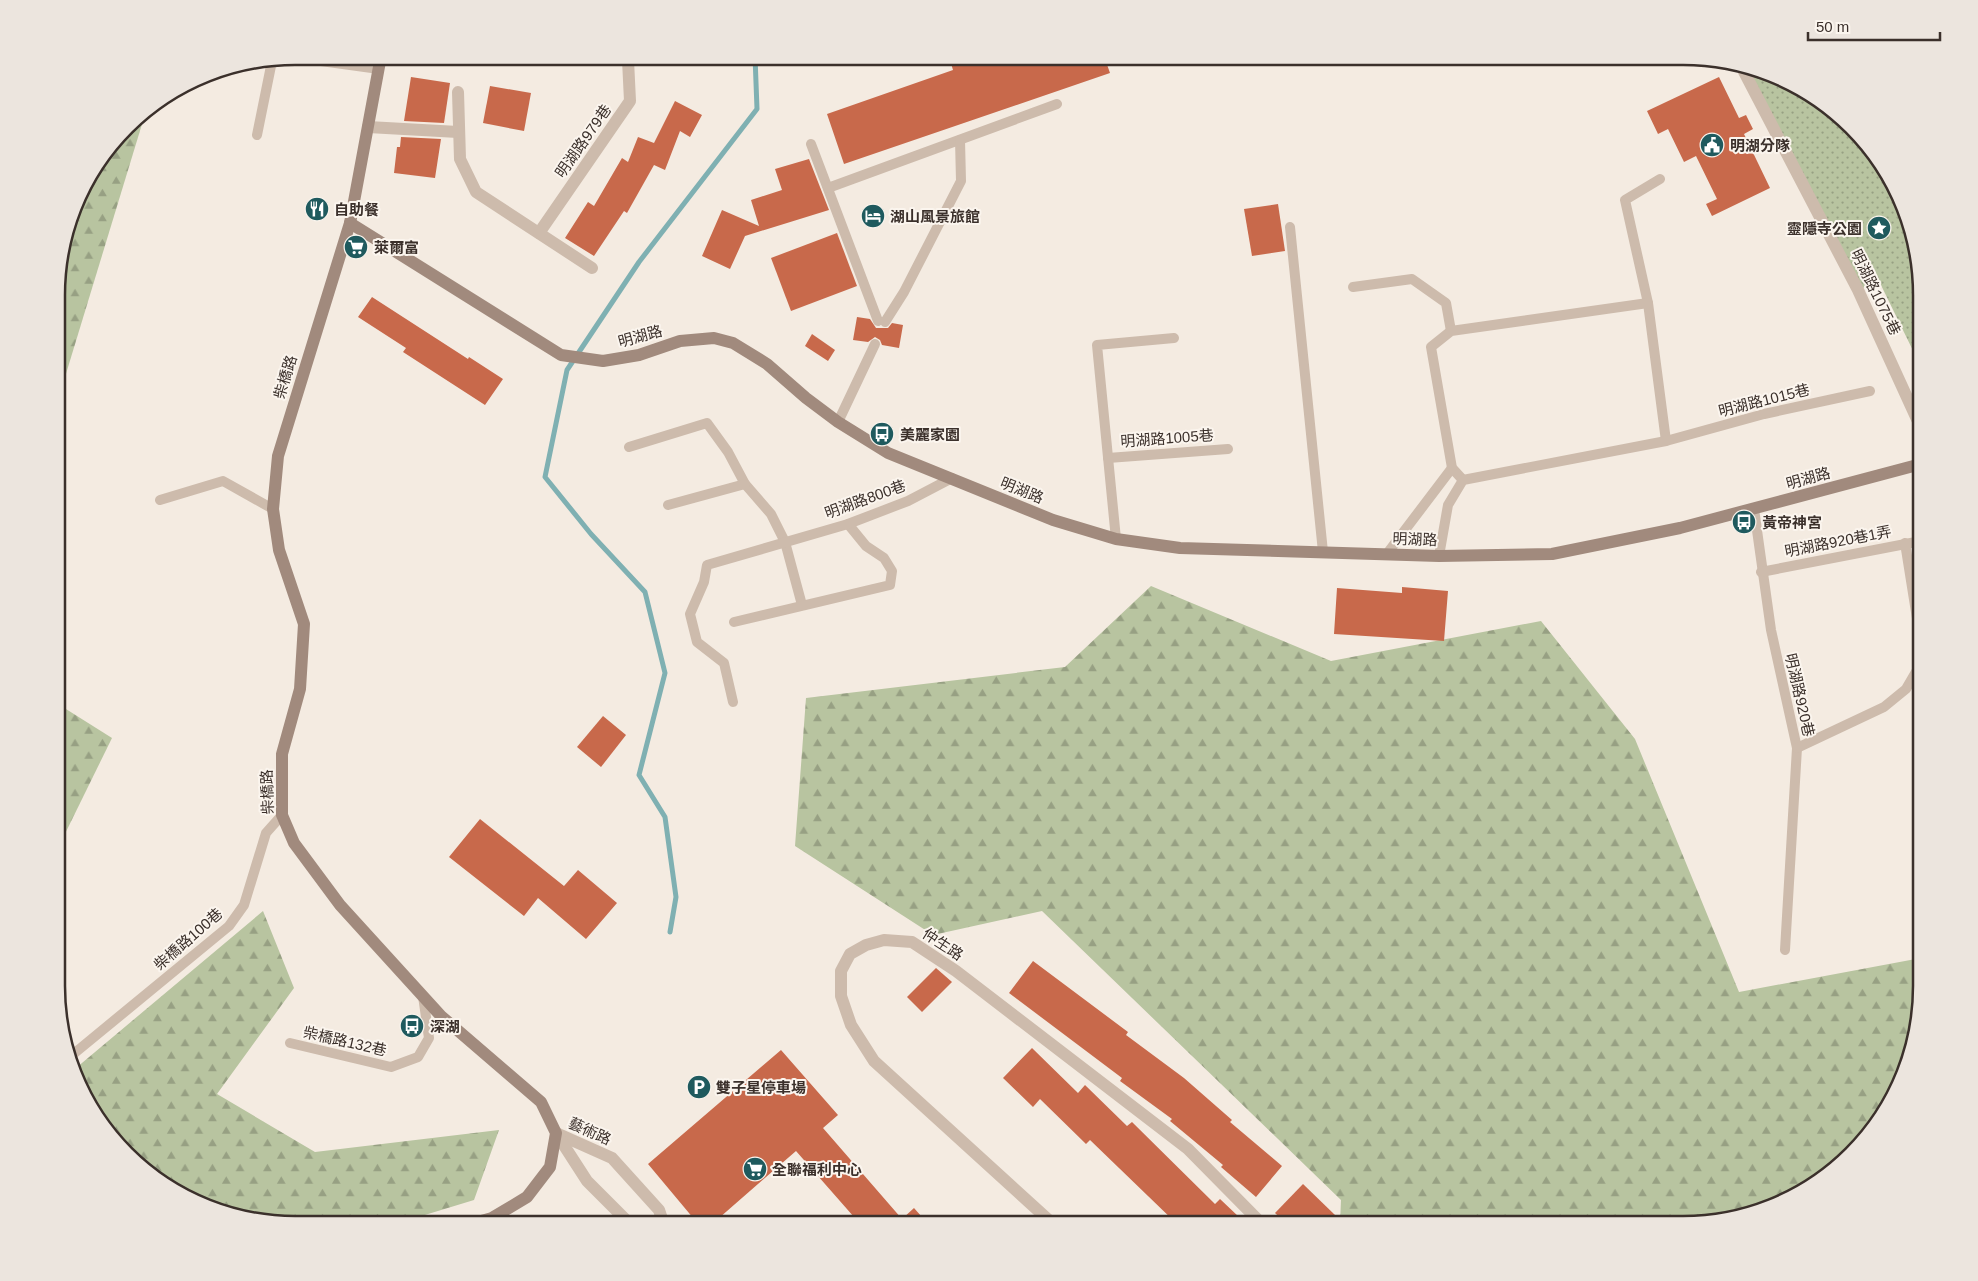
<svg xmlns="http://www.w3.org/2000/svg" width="1978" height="1281" font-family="Arial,'Noto Sans TC',sans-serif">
<defs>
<pattern id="forest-firs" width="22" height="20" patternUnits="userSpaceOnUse" patternTransform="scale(1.25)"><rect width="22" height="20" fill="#b8c4a0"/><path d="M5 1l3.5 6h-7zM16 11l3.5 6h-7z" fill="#97a083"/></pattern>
<pattern id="park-dots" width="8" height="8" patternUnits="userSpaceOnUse" patternTransform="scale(1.25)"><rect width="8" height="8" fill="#b8c4a0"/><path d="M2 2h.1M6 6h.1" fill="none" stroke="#97a083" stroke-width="1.8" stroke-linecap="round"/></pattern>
</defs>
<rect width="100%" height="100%" fill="#f4ebe1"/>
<g fill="url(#forest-firs)">
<path d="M 146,111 L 58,400 L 58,264 L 81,189 L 137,116 Z"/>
<path d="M 1151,586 L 1331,661 L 1541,621 L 1635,739 L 1739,992 L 1921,958 L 1921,1001 L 1909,1062 L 1881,1119 L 1802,1193 L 1698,1224 L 1340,1224 L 1341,1200 L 1042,911 L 933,935 L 795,846 L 806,698 L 1065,667 Z"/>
<path d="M 58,704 L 112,738 L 58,848 Z"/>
<path d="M 263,911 L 294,988 L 217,1094 L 315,1152 L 499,1130 L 474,1200 L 392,1225 L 295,1225 L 219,1212 L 162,1184 L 88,1106 L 76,1068 Z"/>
</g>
<path fill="url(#park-dots)" d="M 1741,66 L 1759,69 L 1816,97 L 1890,176 L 1921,280 L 1921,367 L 1879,281 L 1858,290 Z"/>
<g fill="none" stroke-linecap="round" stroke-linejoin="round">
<path stroke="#7fb0b2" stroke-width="5" d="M 670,932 L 676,897 L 665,817 L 639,775 L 665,673 L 645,592 L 591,534 L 545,477 L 567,370 L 639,262 L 757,109 L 755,56"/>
</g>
<g fill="#c8694b">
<path d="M 960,56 L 1104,56 L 1110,73 L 844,164 L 827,114 L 953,70 L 950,60 Z"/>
<path d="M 411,77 L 450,83 L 444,123 L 404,121 Z"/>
<path d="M 1719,77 L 1739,118 L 1746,115 L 1753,129 L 1744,134 L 1770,188 L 1712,216 L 1706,204 L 1717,199 L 1696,156 L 1684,162 L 1668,129 L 1658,134 L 1647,111 Z"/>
<path d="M 490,86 L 531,93 L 524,131 L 483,123 Z"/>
<path d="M 675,101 L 702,115 L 690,137 L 680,131 L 665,170 L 654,165 L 627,213 L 624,211 L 594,256 L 565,238 L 588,202 L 594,206 L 622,158 L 628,162 L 638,137 L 654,143 Z"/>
<path d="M 401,137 L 441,139 L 435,178 L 394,173 L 397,147 L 400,147 Z"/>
<path d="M 809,159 L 829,210 L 745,236 L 730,269 L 702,256 L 722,210 L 759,226 L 751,200 L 782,190 L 775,169 Z"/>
<path d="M 1278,204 L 1285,251 L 1252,256 L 1244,209 Z"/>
<path d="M 837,233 L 857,286 L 791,311 L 771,258 Z"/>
<path d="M 372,297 L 468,359 L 469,357 L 503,379 L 485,405 L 403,352 L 406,348 L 358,317 Z"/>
<path d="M 857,317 L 870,319 L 876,328 L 888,328 L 892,323 L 903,325 L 899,348 L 882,345 L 880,340 L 875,337 L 868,342 L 853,340 Z"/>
<path d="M 812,334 L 835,350 L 828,361 L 805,346 Z"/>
<path d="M 1402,587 L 1448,591 L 1444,641 L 1334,634 L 1337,588 L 1402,593 Z"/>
<path d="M 603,716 L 626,735 L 601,767 L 577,747 Z"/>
<path d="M 480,819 L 564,886 L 578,870 L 617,903 L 586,939 L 538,898 L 524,916 L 449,857 Z"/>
<path d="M 1033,961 L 1128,1032 L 1126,1035 L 1184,1078 L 1232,1120 L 1230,1122 L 1282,1166 L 1256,1197 L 1221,1167 L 1223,1165 L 1170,1121 L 1172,1119 L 1120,1081 L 1122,1078 L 1009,993 Z"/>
<path d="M 936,968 L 952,982 L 922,1012 L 907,997 Z"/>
<path d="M 1032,1048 L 1078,1093 L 1085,1085 L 1127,1126 L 1132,1122 L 1215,1204 L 1220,1199 L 1239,1217 L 1233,1224 L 1177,1224 L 1090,1140 L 1086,1144 L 1040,1099 L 1033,1107 L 1003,1078 Z"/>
<path d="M 781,1050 L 838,1115 L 823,1128 L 902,1219 L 914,1208 L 929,1225 L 861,1225 L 796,1151 L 711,1225 L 699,1225 L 648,1164 Z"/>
<path d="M 1303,1184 L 1336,1216 L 1328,1224 L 1287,1224 L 1275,1213 Z"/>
</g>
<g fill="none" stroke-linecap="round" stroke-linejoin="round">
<g stroke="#cdbbac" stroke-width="10">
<path d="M 292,57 L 379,69"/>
<path d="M 257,135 L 272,61"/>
<path d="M 811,144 L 878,321"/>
<path d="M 1660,179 L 1625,200 L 1648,303 L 1666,441"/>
<path d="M 828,188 L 1057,104"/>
<path d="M 1290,227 L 1323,552"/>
<path d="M 1353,287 L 1412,279 L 1446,303 L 1451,331"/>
<path d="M 885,322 L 904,292 L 961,181 L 960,140"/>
<path d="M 838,422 L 875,344"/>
<path d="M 629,447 L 707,423 L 728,452 L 745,484 L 771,514 L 785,542 L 802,605"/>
<path d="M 1108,458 L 1228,449"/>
<path d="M 1463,480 L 1452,468 L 1431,347 L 1451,331 L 1648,303"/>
<path d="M 160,500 L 223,481 L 273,509"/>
<path d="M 668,505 L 745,484"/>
<path d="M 1754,509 L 1771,630 L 1797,748 L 1785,950"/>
<path d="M 1116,539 L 1097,345 L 1174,338"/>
<path d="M 1386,555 L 1452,468"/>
<path d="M 1439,556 L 1448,505 L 1463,480 L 1666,441 L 1764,414 L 1870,391"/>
<path d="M 1761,572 L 1921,541"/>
<path d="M 734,622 L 890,585 L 892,571 L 884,558 L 866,546 L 848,524"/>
<path d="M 733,702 L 724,663 L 697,642 L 690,614 L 704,582 L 707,565 L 848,524 L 908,501 L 952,478"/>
<path d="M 1797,748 L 1884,707 L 1906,689 L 1920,665 L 1919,631 L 1905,543"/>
<path d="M 290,1043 L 391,1067 L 418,1057 L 429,1038 L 423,996"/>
<path d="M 71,1056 L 229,926 L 244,905 L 266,833 L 282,815"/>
</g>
<g stroke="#cdbbac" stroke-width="12">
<path d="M 1741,66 L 1858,290 L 1921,428"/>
<path d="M 458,92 L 460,159 L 476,192 L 592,268"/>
<path d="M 368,127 L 458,132"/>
<path d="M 539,233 L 630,101 L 628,60"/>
<path d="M 556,1133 L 612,1158 L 659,1210 L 664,1225"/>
<path d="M 556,1133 L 587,1181 L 631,1225"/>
<path d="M 1053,1224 L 874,1061 L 851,1025 L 841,996 L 841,971 L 850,954 L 866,945 L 884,940 L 912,942 L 956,971 L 1188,1149 L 1262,1224"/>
</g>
<g stroke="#a18a7d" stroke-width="12">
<path d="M 381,56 L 350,223 L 278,456 L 273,509 L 279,550 L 304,624 L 300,689 L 282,754 L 282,815 L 294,843 L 340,905 L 441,1016 L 541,1102 L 556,1133 L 550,1167 L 527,1197 L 492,1218 L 467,1225"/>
<path d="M 350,223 L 561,355 L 603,361 L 639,355 L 680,341 L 714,338 L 733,343 L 767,364 L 806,398 L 838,422 L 888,453 L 1053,520 L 1116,539 L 1180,548 L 1439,556 L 1552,554 L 1680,528 L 1921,464"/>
</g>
</g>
<defs>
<g id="civic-disc" transform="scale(1.25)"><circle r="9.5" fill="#1f5a5e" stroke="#fbf5ee"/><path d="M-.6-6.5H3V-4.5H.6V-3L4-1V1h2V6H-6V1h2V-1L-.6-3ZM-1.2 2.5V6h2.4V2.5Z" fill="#fff"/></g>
<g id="restaurant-disc" transform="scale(1.25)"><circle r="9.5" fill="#1f5a5e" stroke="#fbf5ee"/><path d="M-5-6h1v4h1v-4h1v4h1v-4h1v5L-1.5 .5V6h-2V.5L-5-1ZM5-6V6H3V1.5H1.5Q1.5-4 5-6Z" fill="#fff"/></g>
<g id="hotel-disc" transform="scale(1.25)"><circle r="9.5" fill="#1f5a5e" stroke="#fbf5ee"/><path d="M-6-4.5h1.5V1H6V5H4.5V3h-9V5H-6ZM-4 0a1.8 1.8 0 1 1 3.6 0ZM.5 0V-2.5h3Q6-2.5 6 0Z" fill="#fff"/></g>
<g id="sight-disc" transform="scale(1.25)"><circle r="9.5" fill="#1f5a5e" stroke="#fbf5ee"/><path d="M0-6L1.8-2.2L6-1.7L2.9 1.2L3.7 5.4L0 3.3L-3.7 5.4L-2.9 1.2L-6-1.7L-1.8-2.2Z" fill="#fff"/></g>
<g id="supermarket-disc" transform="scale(1.25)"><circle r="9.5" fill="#1f5a5e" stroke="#fbf5ee"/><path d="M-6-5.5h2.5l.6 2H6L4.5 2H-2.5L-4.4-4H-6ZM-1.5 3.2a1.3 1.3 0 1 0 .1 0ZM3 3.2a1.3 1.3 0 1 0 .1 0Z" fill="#fff"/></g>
<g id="bus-disc" transform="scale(1.25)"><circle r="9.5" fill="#1f5a5e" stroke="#fbf5ee"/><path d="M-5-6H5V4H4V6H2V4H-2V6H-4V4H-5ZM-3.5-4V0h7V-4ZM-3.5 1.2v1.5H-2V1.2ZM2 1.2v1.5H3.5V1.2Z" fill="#fff"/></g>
<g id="parking-disc" transform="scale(1.25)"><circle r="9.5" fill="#1f5a5e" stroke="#fbf5ee"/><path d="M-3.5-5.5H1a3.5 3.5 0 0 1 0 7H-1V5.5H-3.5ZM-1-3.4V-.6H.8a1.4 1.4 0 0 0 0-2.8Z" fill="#fff"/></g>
</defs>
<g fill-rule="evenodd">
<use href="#civic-disc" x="1712" y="145"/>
<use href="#restaurant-disc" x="317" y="209"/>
<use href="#hotel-disc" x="873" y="216"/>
<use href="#sight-disc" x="1879" y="228"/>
<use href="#supermarket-disc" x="356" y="247"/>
<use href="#bus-disc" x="882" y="434"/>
<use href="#bus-disc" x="1744" y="522"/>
<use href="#bus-disc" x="412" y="1026"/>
<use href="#parking-disc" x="699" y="1087"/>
<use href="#supermarket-disc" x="755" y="1169"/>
</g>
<g text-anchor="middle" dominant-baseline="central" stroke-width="4" stroke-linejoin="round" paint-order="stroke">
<g font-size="15" fill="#3b302b" stroke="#fbf5ee">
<text transform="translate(583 141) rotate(-55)">明湖路979巷</text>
<text transform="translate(1876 292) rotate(64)">明湖路1075巷</text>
<text transform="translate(640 336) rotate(-15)">明湖路</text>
<text transform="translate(285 377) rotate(-73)">柴橋路</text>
<text transform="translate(1764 400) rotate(-14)">明湖路1015巷</text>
<text transform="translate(1167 438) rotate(-4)">明湖路1005巷</text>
<text transform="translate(1808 478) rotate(-15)">明湖路</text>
<text transform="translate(1022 490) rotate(22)">明湖路</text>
<text transform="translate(865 499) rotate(-20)">明湖路800巷</text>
<text transform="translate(1415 539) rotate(2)">明湖路</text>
<text transform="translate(1838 541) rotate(-11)">明湖路920巷1弄</text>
<text transform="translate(1800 695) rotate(77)">明湖路920巷</text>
<text transform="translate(267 792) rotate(-92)">柴橋路</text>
<text transform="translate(188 939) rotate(-41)">柴橋路100巷</text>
<text transform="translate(943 944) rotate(33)">仲生路</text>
<text transform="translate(345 1041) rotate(13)">柴橋路132巷</text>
<text transform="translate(590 1131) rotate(24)">藝術路</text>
</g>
<g font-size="15" font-weight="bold" fill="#3b302b" stroke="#fbf5ee" text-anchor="start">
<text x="1730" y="145">明湖分隊</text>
<text x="334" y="209">自助餐</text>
<text x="890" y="216">湖山風景旅館</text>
<text x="1862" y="228" text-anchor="end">靈隱寺公園</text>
<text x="374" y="247">萊爾富</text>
<text x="900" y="434">美麗家園</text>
<text x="1762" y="522">黃帝神宮</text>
<text x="430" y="1026">深湖</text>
<text x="716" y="1087">雙子星停車場</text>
<text x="772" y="1169">全聯福利中心</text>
</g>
</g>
<path d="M0 0H1978V1281H0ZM295 65H1683A230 230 0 0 1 1913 295V986A230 230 0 0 1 1683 1216H295A230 230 0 0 1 65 986V295A230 230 0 0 1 295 65Z" fill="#ece5de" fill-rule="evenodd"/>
<path fill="none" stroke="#3b302b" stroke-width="2.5" d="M295 65H1683A230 230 0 0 1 1913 295V986A230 230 0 0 1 1683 1216H295A230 230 0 0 1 65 986V295A230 230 0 0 1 295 65Z"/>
<path d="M1808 32v8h132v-8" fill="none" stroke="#3b302b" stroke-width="2.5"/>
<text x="1816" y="32" font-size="15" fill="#3b302b" stroke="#fbf5ee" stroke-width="4" paint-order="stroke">50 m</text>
</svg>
